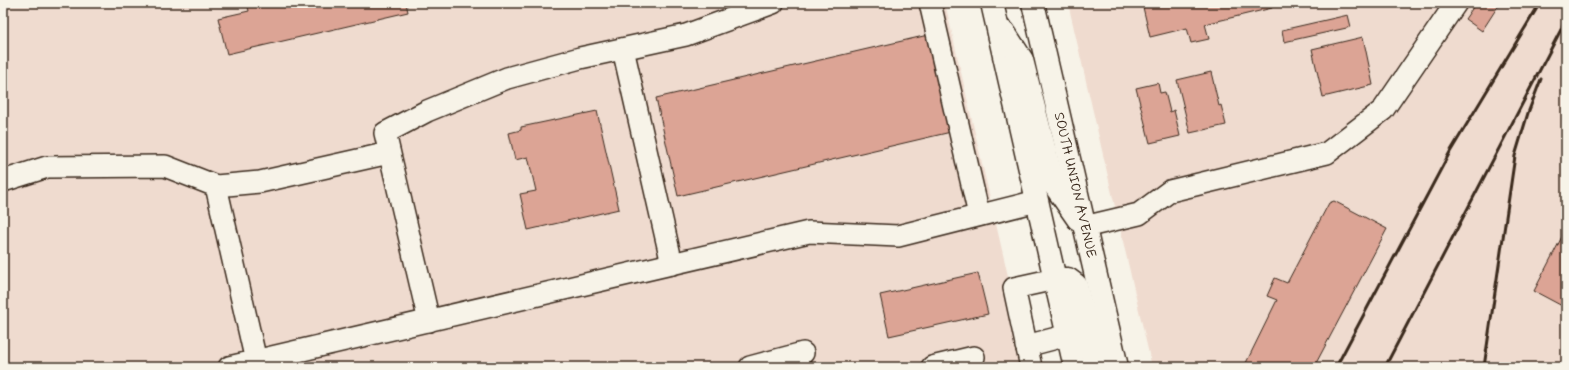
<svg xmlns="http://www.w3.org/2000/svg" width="1569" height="370" font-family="Mynerve,sans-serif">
<rect width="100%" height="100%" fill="#f7f3e8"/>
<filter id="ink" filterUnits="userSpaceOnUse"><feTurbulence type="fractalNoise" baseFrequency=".025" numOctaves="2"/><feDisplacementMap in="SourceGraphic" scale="8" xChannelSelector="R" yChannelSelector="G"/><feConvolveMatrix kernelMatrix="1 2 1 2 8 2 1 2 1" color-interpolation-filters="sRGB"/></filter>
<g filter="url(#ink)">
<g fill="#efdbcf">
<path d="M 3,3 L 945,3 L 1029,367 L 3,367 Z"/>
<path d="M 1068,3 L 1566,3 L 1566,367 L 1152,367 Z"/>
</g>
<g fill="#dca495" stroke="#3b2a1e">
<path d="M 247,3 L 406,3 L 408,12 L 227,54 L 218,18 L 249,11 Z"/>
<path d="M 1142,3 L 1271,3 L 1272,8 L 1205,24 L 1209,39 L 1191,43 L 1187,28 L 1150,37 Z"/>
<path d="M 1476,3 L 1500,3 L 1482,31 L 1465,19 Z"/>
<path d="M 1348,15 L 1351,27 L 1284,42 L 1282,30 Z"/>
<path d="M 928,35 L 951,132 L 678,196 L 656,98 Z"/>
<path d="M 1363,37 L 1373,85 L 1323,97 L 1312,49 Z"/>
<path d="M 1211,72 L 1219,106 L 1221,105 L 1226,125 L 1190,133 L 1177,80 Z"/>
<path d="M 1158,83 L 1160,93 L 1165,92 L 1170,112 L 1174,110 L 1180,136 L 1150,143 L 1136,88 Z"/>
<path d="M 597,111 L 619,209 L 528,230 L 520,194 L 536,191 L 528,157 L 515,160 L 509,133 L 521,130 L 521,127 Z"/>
<path d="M 1334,201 L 1387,229 L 1314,367 L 1244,367 L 1277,300 L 1267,296 L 1275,278 L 1287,283 L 1329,203 Z"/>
<path d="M 1566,229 L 1566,308 L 1534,291 Z"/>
<path d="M 978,273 L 988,314 L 889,336 L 880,295 Z"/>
</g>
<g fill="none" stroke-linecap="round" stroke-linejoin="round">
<g stroke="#3b2a1e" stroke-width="24">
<g id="minor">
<path d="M 930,3 L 979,215"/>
<path d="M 623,49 L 672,264"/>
<path d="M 3,181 L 47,167 L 165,166 L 216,186 L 260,182 L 389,153"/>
<path d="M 216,186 L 256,361"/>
<path d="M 1084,227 L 1139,214 L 1170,191 L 1327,153 L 1383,110 L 1456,3"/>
<path d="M 429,321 L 385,133 L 427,111 L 507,78 L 580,58 L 686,35 L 773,3"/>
<path d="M 1026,346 L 1068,335"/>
<path d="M 229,367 L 809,232 L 898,236 L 1037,201"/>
<path d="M 750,367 L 803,353"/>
<path d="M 932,367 L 974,357"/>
<path d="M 1031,367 L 1014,288 L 1055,279"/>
</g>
</g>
<g stroke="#3b2a1e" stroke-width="25">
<g id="major">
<path d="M 992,3 L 1075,367"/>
<path d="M 1033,3 L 1117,367"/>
<path d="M 1004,32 L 1022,60 L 1053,183 L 1078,219"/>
<path d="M 1055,279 L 1068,279 L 1076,285 L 1096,367"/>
</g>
</g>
<use href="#minor" stroke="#f7f3e8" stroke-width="21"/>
<use href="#major" stroke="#f7f3e8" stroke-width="22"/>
<g stroke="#3b2a1e" stroke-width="3">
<path d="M 1336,367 L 1450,152 L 1540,3"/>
<path d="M 1385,367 L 1566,20"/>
<path d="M 1484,367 L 1515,156 L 1528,113 L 1541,79"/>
</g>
</g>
</g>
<g text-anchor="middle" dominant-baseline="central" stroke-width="3" stroke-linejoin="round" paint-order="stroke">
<g font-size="14" fill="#3b2a1e" stroke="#f7f3e8">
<text transform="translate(1075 185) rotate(77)">SOUTH UNION AVENUE</text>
</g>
</g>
<rect width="1569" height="370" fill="none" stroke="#f7f3e8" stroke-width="16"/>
<rect x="8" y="8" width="1553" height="354" fill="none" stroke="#3b2a1e" stroke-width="1.5" filter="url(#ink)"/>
</svg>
